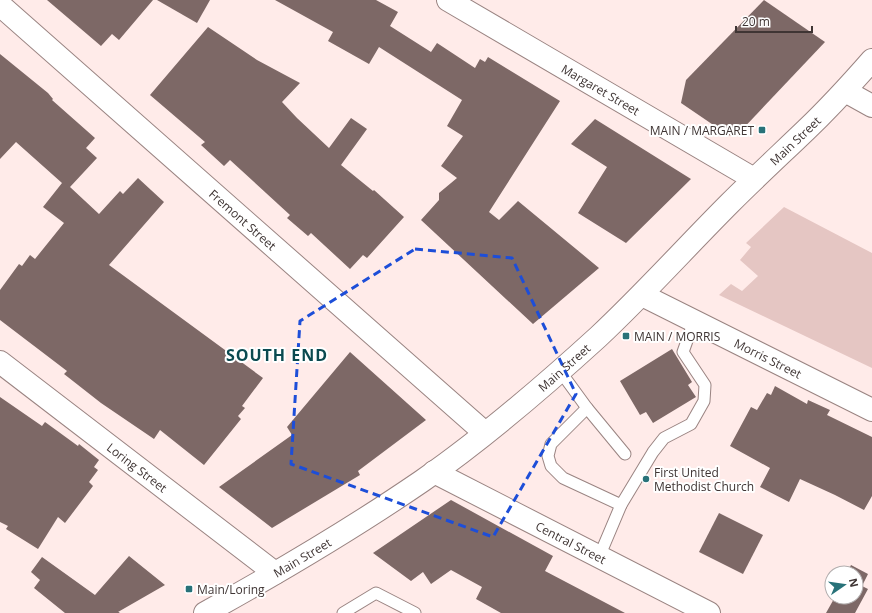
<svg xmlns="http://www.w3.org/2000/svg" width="872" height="613" font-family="'Open Sans',sans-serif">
<rect width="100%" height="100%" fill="#ffebe9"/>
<path fill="#e5c6c3" d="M 784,207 L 872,253 L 872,368 L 719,295 L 731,284 L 742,291 L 758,276 L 740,260 L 751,247 L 746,243 Z"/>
<g fill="#7d6866">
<path d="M 47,0 L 153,0 L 119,40 L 112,34 L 101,46 Z"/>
<path d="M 157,0 L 210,0 L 197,23 Z"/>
<path d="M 275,0 L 376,0 L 398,12 L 390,26 L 431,52 L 437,43 L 475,68 L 480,59 L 485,62 L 488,57 L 560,101 L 489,212 L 499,220 L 518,201 L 599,268 L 533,324 L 421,220 L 439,200 L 439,193 L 457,178 L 441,166 L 463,136 L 447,126 L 462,100 L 379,47 L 369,64 L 328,41 L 333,32 Z"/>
<path d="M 764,0 L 825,42 L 738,134 L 732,136 L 728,135 L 681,103 L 686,80 Z"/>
<path d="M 208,27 L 257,60 L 300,83 L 282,102 L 297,118 L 329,148 L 351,118 L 367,129 L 341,165 L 373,191 L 374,190 L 404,217 L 367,258 L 363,255 L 350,269 L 311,233 L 308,236 L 287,218 L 290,215 L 230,160 L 224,166 L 201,145 L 205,142 L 150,95 Z"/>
<path d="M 0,54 L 48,93 L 53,99 L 52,100 L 95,138 L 86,148 L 97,158 L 70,187 L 99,214 L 120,191 L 123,194 L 138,178 L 164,202 L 109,265 L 263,378 L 242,406 L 245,408 L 238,416 L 241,419 L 204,465 L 160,430 L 154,439 L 101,403 L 64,374 L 67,371 L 0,320 L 0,290 L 19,264 L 22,266 L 30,255 L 35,259 L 64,223 L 43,207 L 62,183 L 16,142 L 0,159 Z"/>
<path d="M 595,119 L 691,179 L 626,243 L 578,213 L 607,167 L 571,144 Z"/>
<path d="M 672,349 L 692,382 L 688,385 L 696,397 L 653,423 L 646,412 L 640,415 L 620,381 Z"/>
<path d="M 350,352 L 426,420 L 358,471 L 360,475 L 272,528 L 219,487 L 292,435 L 287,427 Z"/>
<path d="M 775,386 L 807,404 L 808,400 L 830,410 L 827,415 L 872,437 L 872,496 L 864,510 L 835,495 L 800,479 L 789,502 L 760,487 L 770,468 L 730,446 L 751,407 L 757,410 L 767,393 L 771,395 Z"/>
<path d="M 0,397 L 42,426 L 45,422 L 78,446 L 79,444 L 99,460 L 94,467 L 98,470 L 89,482 L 93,486 L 65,523 L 58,517 L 38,549 L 6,529 L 8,526 L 0,522 Z"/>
<path d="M 451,500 L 553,556 L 545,571 L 625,613 L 501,613 L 476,599 L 482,587 L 451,570 L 431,584 L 423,572 L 411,581 L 373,553 Z"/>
<path d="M 719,513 L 763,535 L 743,574 L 699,552 Z"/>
<path d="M 129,556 L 165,585 L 118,612 L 113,608 L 120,613 L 65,613 L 34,588 L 40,580 L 31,572 L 42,557 L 95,595 Z"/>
<path d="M 851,565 L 868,574 L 862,586 L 868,589 L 855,613 L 826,613 L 835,597 L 856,597 L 856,573 L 847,573 Z"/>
</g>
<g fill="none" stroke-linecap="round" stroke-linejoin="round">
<g stroke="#9a8482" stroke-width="13">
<g id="lane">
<path d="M 560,371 L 587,408 L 625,454"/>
<path d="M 587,408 L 551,444 L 548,456 L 551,466 L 563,478 L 621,505"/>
<path d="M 599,557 L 621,505 L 653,452 L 664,438 L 691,424 L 704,401 L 705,385 L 683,352 L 694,321"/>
<path d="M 343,613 L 376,593 L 415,613"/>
</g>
</g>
<g stroke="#9a8482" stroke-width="24">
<g id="street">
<path id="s1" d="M 448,0 L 754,179"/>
<path d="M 845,91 L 872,106"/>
<path id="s2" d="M 642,295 L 872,410"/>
<path id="s3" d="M 0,362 L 275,573"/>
</g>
</g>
<g stroke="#9a8482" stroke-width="24">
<g id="secondary">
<path id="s4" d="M 0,5 L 485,433"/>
<path id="s5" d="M 434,472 L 709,613"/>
</g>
</g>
<g stroke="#9a8482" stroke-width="24">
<g id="primary">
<path id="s6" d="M 205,613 C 279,572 352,529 422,481 C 484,438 542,388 598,337 C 644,294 686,247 730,203 C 755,178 781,154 806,130 C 829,108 851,84 872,60"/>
</g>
</g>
<use href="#lane" stroke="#fff" stroke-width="11"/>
<use href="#street" stroke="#fff" stroke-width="22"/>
<use href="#secondary" stroke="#fff" stroke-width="22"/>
<use href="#primary" stroke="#fff" stroke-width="22"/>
</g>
<path fill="none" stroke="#1d4ed8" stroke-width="3" stroke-dasharray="8 5" stroke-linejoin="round" d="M 415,249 L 512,258 L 576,394 L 493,537 L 291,464 L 300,321 Z"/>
<g fill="#287279" stroke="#fff" stroke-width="1.5">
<rect x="758" y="126" width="8" height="8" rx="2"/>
<rect x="622" y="332" width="8" height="8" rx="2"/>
<circle cx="646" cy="479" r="4"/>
<rect x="185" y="585" width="8" height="8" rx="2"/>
</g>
<g text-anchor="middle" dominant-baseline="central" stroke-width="4" stroke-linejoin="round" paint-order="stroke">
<g font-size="12" fill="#3f3534" stroke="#fff">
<text stroke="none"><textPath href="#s1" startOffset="177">Margaret Street</textPath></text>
<text stroke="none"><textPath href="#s6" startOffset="760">Main Street</textPath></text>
<text stroke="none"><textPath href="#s4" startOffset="324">Fremont Street</textPath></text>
<text stroke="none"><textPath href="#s2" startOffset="141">Morris Street</textPath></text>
<text stroke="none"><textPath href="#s6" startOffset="436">Main Street</textPath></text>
<text stroke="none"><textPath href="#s3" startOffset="173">Loring Street</textPath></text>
<text stroke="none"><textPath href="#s5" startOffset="154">Central Street</textPath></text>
<text stroke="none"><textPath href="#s6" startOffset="112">Main Street</textPath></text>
</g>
<g font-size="12" fill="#3f3534" stroke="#fff" text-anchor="start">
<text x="754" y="130" text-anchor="end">MAIN / MARGARET</text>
<text x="634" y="336">MAIN / MORRIS</text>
<text x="654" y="472">First United<tspan x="654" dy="14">Methodist Church</tspan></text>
<text x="197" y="589">Main/Loring</text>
</g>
<g font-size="16" font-weight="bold" letter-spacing="1" fill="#0b4a50" stroke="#fff">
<text x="277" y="355">SOUTH END</text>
</g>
</g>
<g transform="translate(844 585) rotate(77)"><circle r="19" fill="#ffffff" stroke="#b2aeae"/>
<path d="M0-3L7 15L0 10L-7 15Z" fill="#287279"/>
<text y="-6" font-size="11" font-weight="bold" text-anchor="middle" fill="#3f3534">N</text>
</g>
<path d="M736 26v6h76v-6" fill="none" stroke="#3f3534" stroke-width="2"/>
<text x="742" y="26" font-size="12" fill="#3f3534" stroke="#ffffff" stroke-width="3" paint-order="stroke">20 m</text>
</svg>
